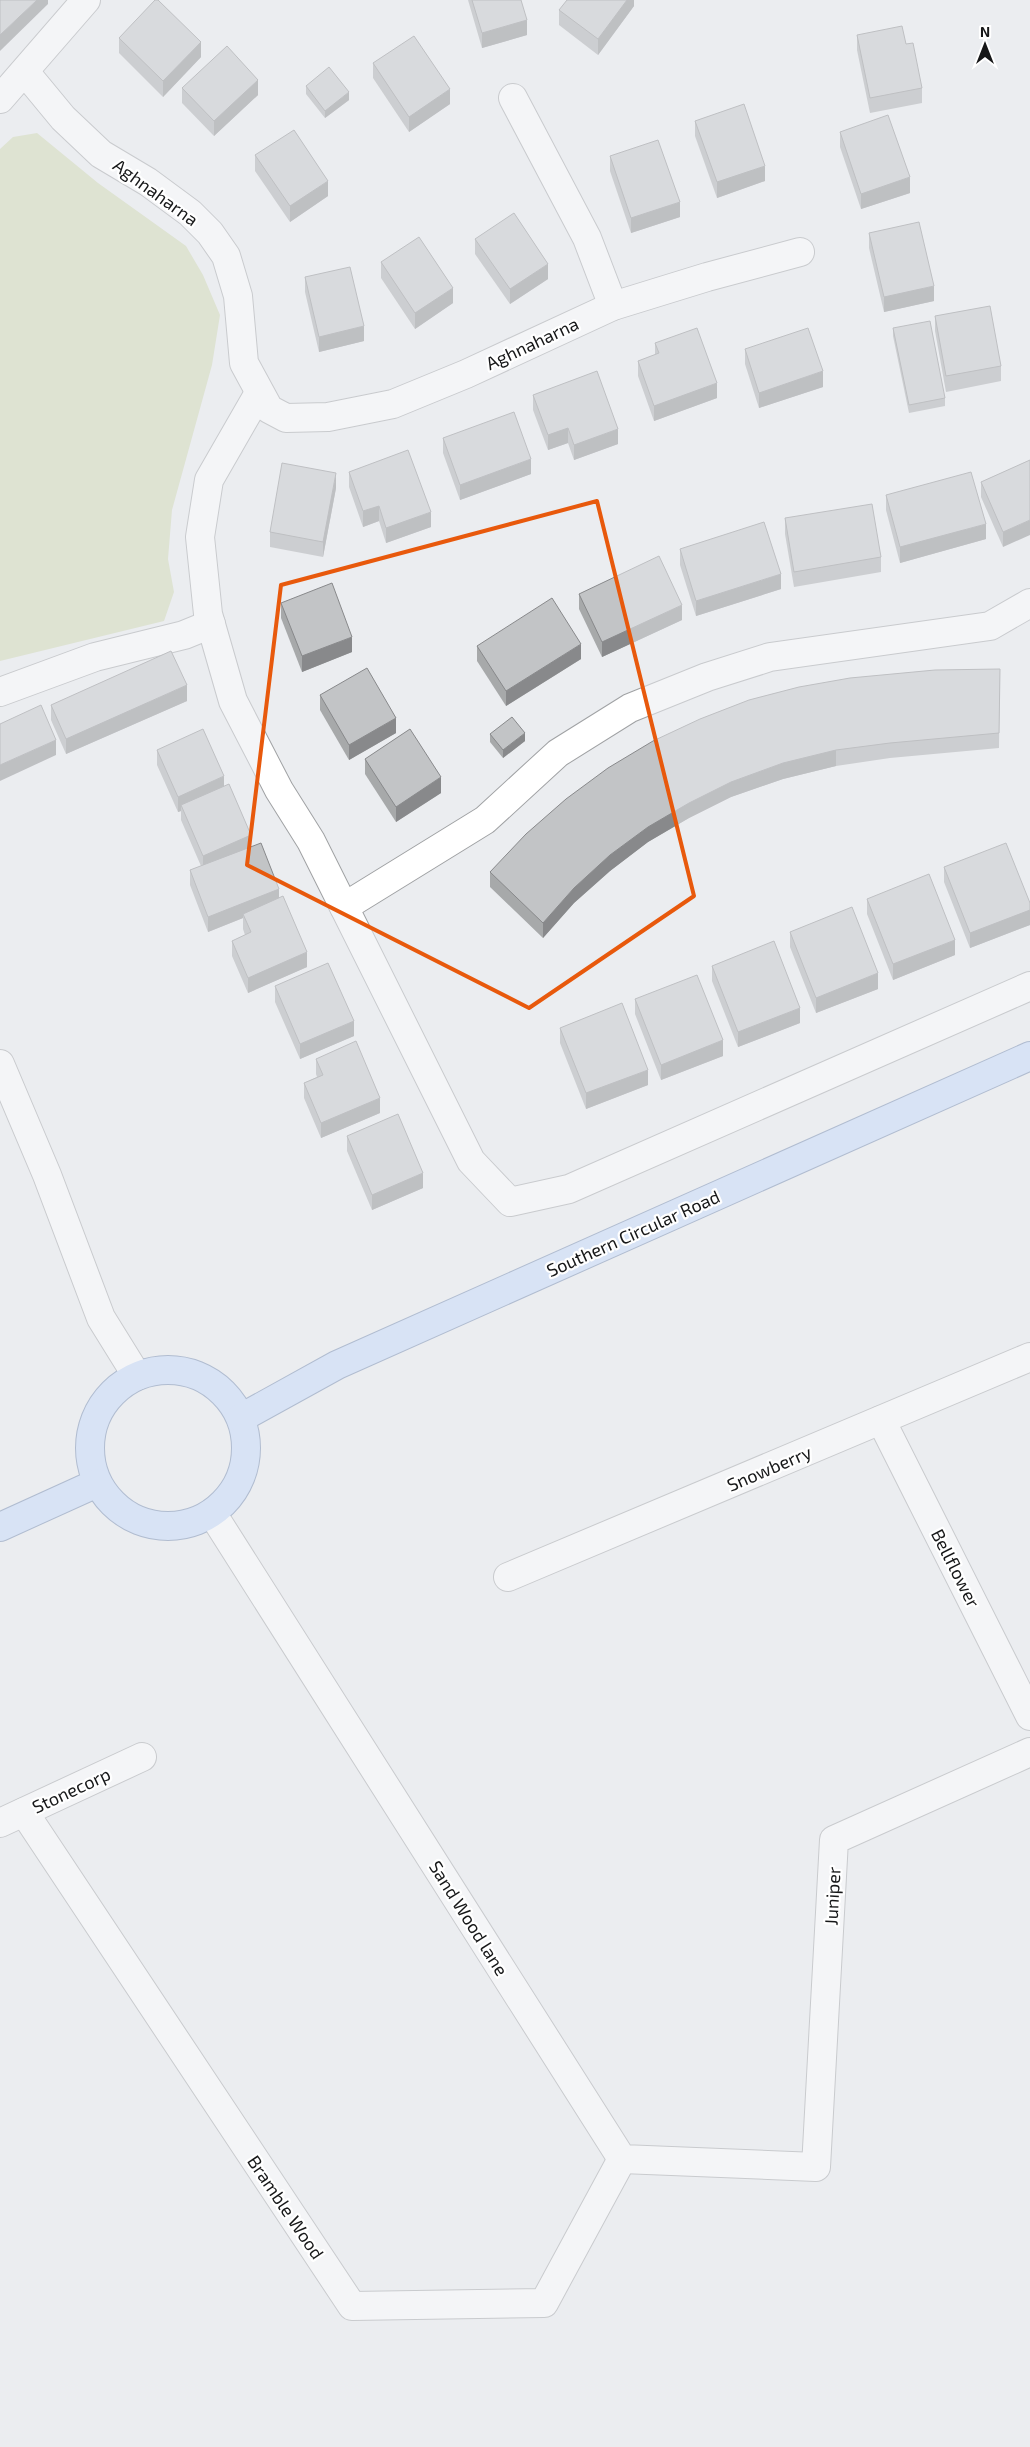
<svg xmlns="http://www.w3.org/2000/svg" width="1030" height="2447" font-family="'Exo 2',sans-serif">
<rect width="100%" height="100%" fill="#ebedf0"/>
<path fill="#ced7ae" d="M 37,133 L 98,183 L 186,246 L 203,275 L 220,315 L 212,365 L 172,510 L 168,559 L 174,592 L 164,621 L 0,661 L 0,149 L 13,137 Z"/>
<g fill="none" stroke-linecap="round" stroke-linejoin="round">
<g stroke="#a0a2a4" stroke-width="30">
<g id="minor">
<path d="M 25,72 L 63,118 L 101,154 L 148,182 L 190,213 L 210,233 L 226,256 L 238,296 L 244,363 L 269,409 L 286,418 L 328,417 L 393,404 L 466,374 L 613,306 L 707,277 L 800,252"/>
<path d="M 513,98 L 587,238 L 613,306"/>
<path d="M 0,99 L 86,0"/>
<path d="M 259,393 L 209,480 L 200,537 L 208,614 L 233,701 L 279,790 L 311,841 L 471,1161 L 510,1202 L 569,1189 L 1030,986"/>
<path d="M 0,692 L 95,657 L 184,635 L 211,624"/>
<path d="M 344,907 L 485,820 L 558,753 L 630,708 L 707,677 L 770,657 L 990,626 L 1030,603"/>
<path d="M 0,1064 L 47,1175 L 101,1318 L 137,1376"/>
<path d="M 881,1420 L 1030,1716"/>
<path d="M 212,1513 L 622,2159 L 816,2167 L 834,1840 L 1030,1752"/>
<path d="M 508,1577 L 1030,1357"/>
<path d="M 24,1812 L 352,2306 L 544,2303 L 622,2159"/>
<path d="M 0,1823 L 142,1757"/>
</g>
</g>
<g stroke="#6a82a9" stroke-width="30">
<g id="major">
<circle cx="168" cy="1448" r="78"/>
<path d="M 241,1418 L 337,1365 L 1030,1056"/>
<path d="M 0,1527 L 97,1483"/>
</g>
</g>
<use href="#minor" stroke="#fff" stroke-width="28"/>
<use href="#major" stroke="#c1d7fa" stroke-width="28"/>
</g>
<g fill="#a7a9aa">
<path d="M 468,0 L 521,0 L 527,35 L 482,48 Z"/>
<path d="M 634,0 L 634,6 L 598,55 L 559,25 L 559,10 Z"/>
<path d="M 857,35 L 906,44 L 922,88 L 922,103 L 870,113 L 857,50 Z"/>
<path d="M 119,38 L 201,57 L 163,97 L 119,53 Z"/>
<path d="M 373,63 L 450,104 L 409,132 L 373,78 Z"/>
<path d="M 306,86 L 349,100 L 325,118 L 306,94 Z"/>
<path d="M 182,88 L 258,95 L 214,136 L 182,103 Z"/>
<path d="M 695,121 L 765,181 L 717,198 L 695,136 Z"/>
<path d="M 840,132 L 910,193 L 861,209 L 840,147 Z"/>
<path d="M 255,155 L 328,196 L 290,222 L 255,171 Z"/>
<path d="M 610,156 L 680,217 L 631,233 L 610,171 Z"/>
<path d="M 869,233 L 934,301 L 884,312 L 869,248 Z"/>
<path d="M 475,239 L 548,279 L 510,304 L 475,254 Z"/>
<path d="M 381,262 L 453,303 L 415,329 L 381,278 Z"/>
<path d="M 305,277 L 364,341 L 319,352 L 305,292 Z"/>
<path d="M 935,316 L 1001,366 L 1001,381 L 946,392 L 935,331 Z"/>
<path d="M 893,328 L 945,398 L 945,406 L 909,413 L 893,336 Z"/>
<path d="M 655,343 L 717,398 L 654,421 L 638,376 L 638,361 L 655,355 Z"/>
<path d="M 745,349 L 823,387 L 759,408 L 745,364 Z"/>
<path d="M 533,395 L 618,444 L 574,460 L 568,443 L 548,450 L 533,410 Z"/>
<path d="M 443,438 L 531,474 L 460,500 L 443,453 Z"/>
<path d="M 1030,460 L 1003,547 L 981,497 L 981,482 Z"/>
<path d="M 349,472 L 431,527 L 386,543 L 379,521 L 363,527 L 349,487 Z"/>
<path d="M 336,488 L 323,557 L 270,547 L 270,532 Z"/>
<path d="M 886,495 L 986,539 L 900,563 L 886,510 Z"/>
<path d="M 785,518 L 881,557 L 881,572 L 794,587 L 785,534 Z"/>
<path d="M 680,549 L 781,589 L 696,616 L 680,565 Z"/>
<path d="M 579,594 L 682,620 L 602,657 L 579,609 Z"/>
<path d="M 281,603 L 352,652 L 302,672 L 281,618 Z"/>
<path d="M 477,646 L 581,659 L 506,706 L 477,661 Z"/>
<path d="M 1000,669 L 999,748 L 890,758 L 836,766 L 783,779 L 731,797 L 689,818 L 648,842 L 610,871 L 574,903 L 543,938 L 490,887 L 490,872 Z"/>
<path d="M 320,695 L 396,733 L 349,760 L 320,710 Z"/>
<path d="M 187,701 L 66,754 L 51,720 L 51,705 Z"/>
<path d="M 490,734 L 525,741 L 503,758 L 490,742 Z"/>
<path d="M 157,750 L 224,786 L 251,846 L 279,898 L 307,967 L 248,993 L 232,956 L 232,941 L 245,935 L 243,929 L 243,918 L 208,932 L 190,885 L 190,870 L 201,866 L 181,820 L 181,811 L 178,812 L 157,765 Z"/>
<path d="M 365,759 L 441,793 L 396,822 L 365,774 Z"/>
<path d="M 944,867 L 1030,903 L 1030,925 L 970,948 L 944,882 Z"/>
<path d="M 867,899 L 955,955 L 893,980 L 867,914 Z"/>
<path d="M 790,932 L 878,989 L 816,1013 L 790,947 Z"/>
<path d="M 712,966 L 800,1023 L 738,1047 L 712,981 Z"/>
<path d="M 275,986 L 354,1036 L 300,1059 L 275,1002 Z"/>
<path d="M 635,999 L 723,1056 L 661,1080 L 635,1014 Z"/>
<path d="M 560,1028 L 648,1085 L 586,1109 L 560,1043 Z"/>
<path d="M 316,1059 L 380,1113 L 321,1138 L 304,1098 L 304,1083 L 317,1077 L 316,1074 Z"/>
<path d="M 347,1136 L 423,1188 L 372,1210 L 347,1151 Z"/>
</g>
<g fill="#88898b">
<path d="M 37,0 L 48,0 L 48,4 L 0,51 L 0,35 Z"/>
<path d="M 627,0 L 634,0 L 634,6 L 598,55 L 598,39 Z"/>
<path d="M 527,20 L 527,35 L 482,48 L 482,33 Z"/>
<path d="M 201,42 L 201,57 L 163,97 L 163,81 Z"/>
<path d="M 258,80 L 258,95 L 214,136 L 214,121 Z"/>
<path d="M 450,89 L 450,104 L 409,132 L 409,117 Z"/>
<path d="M 349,92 L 349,100 L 325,118 L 325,111 Z"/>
<path d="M 765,166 L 765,181 L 717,198 L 717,182 Z"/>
<path d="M 910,177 L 910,193 L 861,209 L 861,194 Z"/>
<path d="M 328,181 L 328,196 L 290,222 L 290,206 Z"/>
<path d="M 680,202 L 680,217 L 631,233 L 631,218 Z"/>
<path d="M 548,264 L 548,279 L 510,304 L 510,289 Z"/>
<path d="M 934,286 L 934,301 L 884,312 L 884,297 Z"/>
<path d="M 453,288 L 453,303 L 415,329 L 415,313 Z"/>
<path d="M 364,326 L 364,341 L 319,352 L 319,337 Z"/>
<path d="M 823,371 L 823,387 L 759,408 L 759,393 Z"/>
<path d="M 717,383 L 717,398 L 654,421 L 654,406 Z"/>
<path d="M 568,428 L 568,443 L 548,450 L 548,435 Z"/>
<path d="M 618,429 L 618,444 L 574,460 L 574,445 Z"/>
<path d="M 531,459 L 531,474 L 460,500 L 460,485 Z"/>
<path d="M 336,473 L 336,488 L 323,557 L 323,542 Z"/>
<path d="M 379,506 L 379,521 L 363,527 L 363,511 Z"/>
<path d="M 431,512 L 431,527 L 386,543 L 386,528 Z"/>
<path d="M 1030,520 L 1030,535 L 1003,547 L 1003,532 Z"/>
<path d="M 986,524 L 986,539 L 900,563 L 900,547 Z"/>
<path d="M 781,574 L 781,589 L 696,616 L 696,601 Z"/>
<path d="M 682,605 L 682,620 L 602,657 L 602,642 Z"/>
<path d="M 352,637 L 352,652 L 302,672 L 302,656 Z"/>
<path d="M 581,644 L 581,659 L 506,706 L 506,691 Z"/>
<path d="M 187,685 L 187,701 L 66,754 L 66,739 Z"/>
<path d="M 396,718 L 396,733 L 349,760 L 349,745 Z"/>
<path d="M 525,733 L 525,741 L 503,758 L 503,750 Z"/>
<path d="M 56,740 L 56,755 L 0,781 L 0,765 Z"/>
<path d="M 836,750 L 836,766 L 783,779 L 731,797 L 689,818 L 648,842 L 610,871 L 574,903 L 543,938 L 543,923 L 574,888 L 610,855 L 648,827 L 689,803 L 731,782 L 783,763 Z"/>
<path d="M 224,776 L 224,791 L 181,805 L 181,811 L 178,812 L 178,797 Z"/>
<path d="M 441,777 L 441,793 L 396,822 L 396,807 Z"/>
<path d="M 251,835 L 251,850 L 203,871 L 203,856 Z"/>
<path d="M 279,889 L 279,904 L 243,914 L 243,918 L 208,932 L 208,917 Z"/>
<path d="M 1030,910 L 1030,925 L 970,948 L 970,933 Z"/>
<path d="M 955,940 L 955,955 L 893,980 L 893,964 Z"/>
<path d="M 307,952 L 307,967 L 248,993 L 248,978 Z"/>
<path d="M 878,973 L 878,989 L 816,1013 L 816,998 Z"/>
<path d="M 800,1008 L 800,1023 L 738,1047 L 738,1032 Z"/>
<path d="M 354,1021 L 354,1036 L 300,1059 L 300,1044 Z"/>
<path d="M 723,1040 L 723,1056 L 661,1080 L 661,1065 Z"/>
<path d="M 648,1070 L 648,1085 L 586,1109 L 586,1093 Z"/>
<path d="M 380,1098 L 380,1113 L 321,1138 L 321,1123 Z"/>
<path d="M 423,1173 L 423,1188 L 372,1210 L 372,1195 Z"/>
</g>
<g fill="#c2c4c6" stroke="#88898b">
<path d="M 0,0 L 37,0 L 0,35 Z"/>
<path d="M 155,0 L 158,0 L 201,42 L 163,81 L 119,38 Z"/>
<path d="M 472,0 L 521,0 L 527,20 L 482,33 Z"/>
<path d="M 567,0 L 627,0 L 598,39 L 559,10 Z"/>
<path d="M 902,26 L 906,44 L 913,43 L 922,88 L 870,98 L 857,35 Z"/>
<path d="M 414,36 L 450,89 L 409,117 L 373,63 Z"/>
<path d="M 227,46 L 258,80 L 214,121 L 182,88 Z"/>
<path d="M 329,67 L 349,92 L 325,111 L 306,86 Z"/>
<path d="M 744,104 L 765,166 L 717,182 L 695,121 Z"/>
<path d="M 888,115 L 910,177 L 861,194 L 840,132 Z"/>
<path d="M 294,130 L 328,181 L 290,206 L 255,155 Z"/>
<path d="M 658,140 L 680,202 L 631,218 L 610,156 Z"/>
<path d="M 514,213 L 548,264 L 510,289 L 475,239 Z"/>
<path d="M 919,222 L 934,286 L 884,297 L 869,233 Z"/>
<path d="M 419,237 L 453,288 L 415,313 L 381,262 Z"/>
<path d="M 350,267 L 364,326 L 319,337 L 305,277 Z"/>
<path d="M 990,306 L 1001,366 L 946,376 L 935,316 Z"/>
<path d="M 930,321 L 945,398 L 909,405 L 893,328 Z"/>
<path d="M 697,328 L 717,383 L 654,406 L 638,361 L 659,353 L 655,343 Z"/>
<path d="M 808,328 L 823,371 L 759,393 L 745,349 Z"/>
<path d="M 597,371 L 618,429 L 574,445 L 568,428 L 548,435 L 533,395 Z"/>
<path d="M 514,412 L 531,459 L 460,485 L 443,438 Z"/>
<path d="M 408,450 L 431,512 L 386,528 L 379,506 L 363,511 L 349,472 Z"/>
<path d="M 1030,460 L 1030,520 L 1003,532 L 981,482 Z"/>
<path d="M 282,463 L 336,473 L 323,542 L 270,532 Z"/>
<path d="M 971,472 L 986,524 L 900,547 L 886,495 Z"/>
<path d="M 872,504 L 881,557 L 794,572 L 785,518 Z"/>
<path d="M 764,522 L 781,574 L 696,601 L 680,549 Z"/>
<path d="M 659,556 L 682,605 L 602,642 L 579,594 Z"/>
<path d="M 332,583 L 352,637 L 302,656 L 281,603 Z"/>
<path d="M 552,598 L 581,644 L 506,691 L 477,646 Z"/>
<path d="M 171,651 L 187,685 L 66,739 L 51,705 Z"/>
<path d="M 367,668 L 396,718 L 349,745 L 320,695 Z"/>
<path d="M 1000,669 L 999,733 L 890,743 L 836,750 L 783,763 L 731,782 L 689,803 L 648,827 L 610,855 L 574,888 L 543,923 L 490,872 L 526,834 L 566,799 L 608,768 L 653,741 L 700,719 L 749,700 L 799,687 L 850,678 L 935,670 Z"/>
<path d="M 41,705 L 56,740 L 0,765 L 0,724 Z"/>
<path d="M 512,717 L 525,733 L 503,750 L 490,734 Z"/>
<path d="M 203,729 L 224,776 L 178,797 L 157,750 Z"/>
<path d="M 410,729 L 441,777 L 396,807 L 365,759 Z"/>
<path d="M 229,784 L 251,835 L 203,856 L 181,805 Z"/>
<path d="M 261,843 L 279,889 L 208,917 L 190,870 Z"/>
<path d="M 1006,843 L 1030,903 L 1030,910 L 970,933 L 944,867 Z"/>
<path d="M 929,874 L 955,940 L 893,964 L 867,899 Z"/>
<path d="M 283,896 L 307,952 L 248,978 L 232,941 L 251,932 L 243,914 Z"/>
<path d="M 852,907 L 878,973 L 816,998 L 790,932 Z"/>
<path d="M 774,941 L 800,1008 L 738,1032 L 712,966 Z"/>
<path d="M 328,963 L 354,1021 L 300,1044 L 275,986 Z"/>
<path d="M 697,975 L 723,1040 L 661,1065 L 635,999 Z"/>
<path d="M 622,1003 L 648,1070 L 586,1093 L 560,1028 Z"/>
<path d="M 356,1041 L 380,1098 L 321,1123 L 304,1083 L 323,1075 L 316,1059 Z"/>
<path d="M 398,1114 L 423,1173 L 372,1195 L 347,1136 Z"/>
</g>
<path d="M0 0H1030V2447H0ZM 597,501 L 694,896 L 529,1008 L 247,865 L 281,585 Z" fill="#ebedf0" fill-opacity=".55" fill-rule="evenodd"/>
<path fill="none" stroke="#e8590c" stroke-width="4" stroke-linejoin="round" d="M 597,501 L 694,896 L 529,1008 L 247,865 L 281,585 Z"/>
<g text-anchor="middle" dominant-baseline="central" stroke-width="4.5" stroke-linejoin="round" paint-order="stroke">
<g font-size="18" fill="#161718" stroke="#fff">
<text transform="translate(156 192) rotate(36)">Aghnaharna</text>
<text transform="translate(532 343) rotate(-25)">Aghnaharna</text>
<text transform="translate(633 1233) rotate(-24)">Southern Circular Road</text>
<text transform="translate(769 1468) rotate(-23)">Snowberry</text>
<text transform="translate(956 1568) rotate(63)">Bellflower</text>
<text transform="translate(71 1790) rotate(-25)">Stonecorp</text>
<text transform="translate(832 1896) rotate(-87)">Juniper</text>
<text transform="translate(469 1918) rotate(58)">Sand Wood lane</text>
<text transform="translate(286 2207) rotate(56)">Bramble Wood</text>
</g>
</g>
<g transform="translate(985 45)" stroke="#ffffff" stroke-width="4" paint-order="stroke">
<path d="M0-4L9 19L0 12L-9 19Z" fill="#161718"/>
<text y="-8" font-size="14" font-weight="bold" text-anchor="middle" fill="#161718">N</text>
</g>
</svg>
